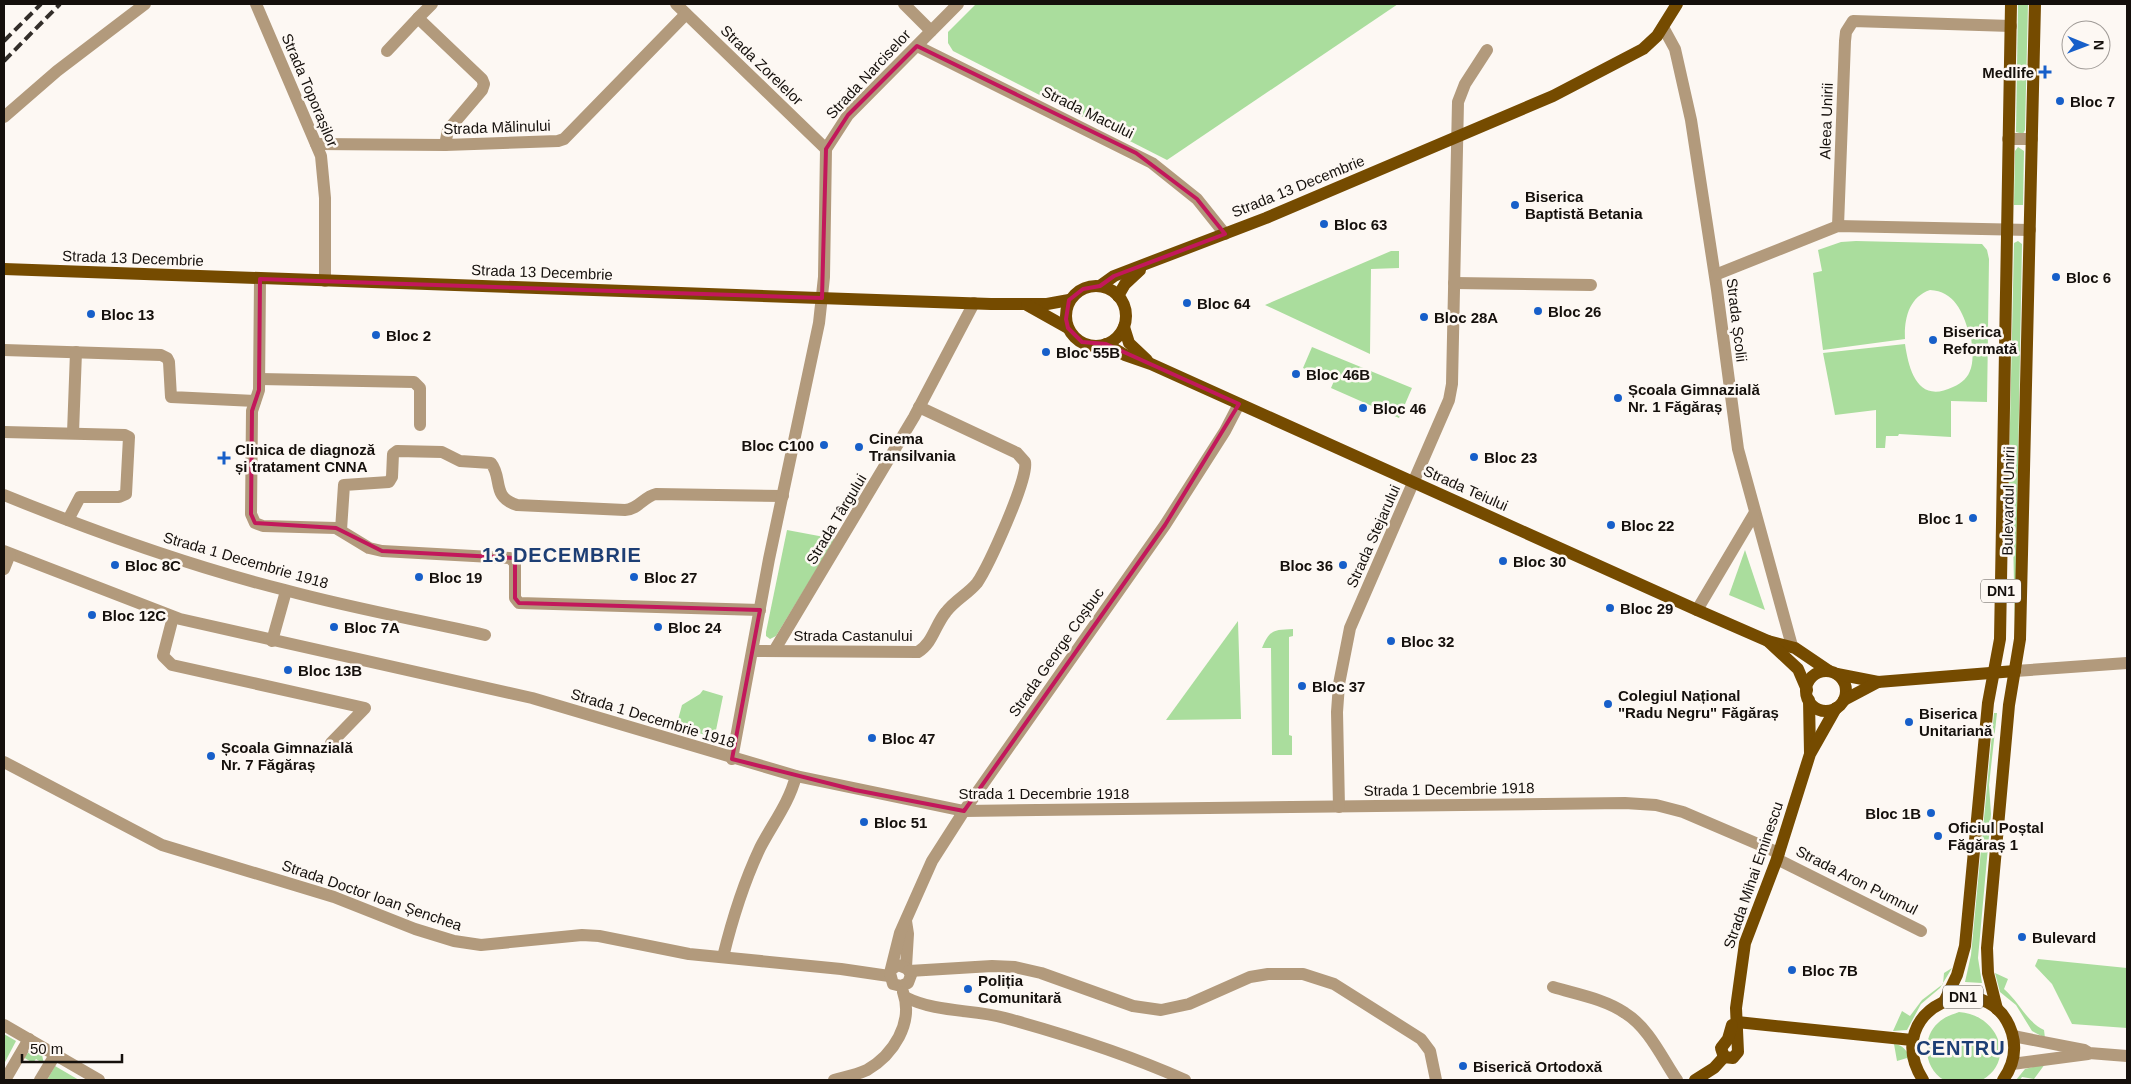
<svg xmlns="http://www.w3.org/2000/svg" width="2131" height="1084" font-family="Helvetica,sans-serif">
<rect width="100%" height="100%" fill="#fdf8f3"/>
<g fill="#aadd9d">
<path d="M 976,4 L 1398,4 L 1167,160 L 953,51 L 948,43 L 948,32 Z"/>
<path d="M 2018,4 L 2028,4 L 2025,130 L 2023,134 L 2016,132 Z"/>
<path d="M 2018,147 L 2024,151 L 2023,205 L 2014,205 L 2015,151 Z"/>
<path d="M 1856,241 L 1982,244 L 1987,250 L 1989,259 L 1988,330 L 1969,333 C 1963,312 1954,291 1930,290 C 1909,297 1904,319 1905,339 L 1823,350 L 1813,273 L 1822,271 L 1818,250 L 1841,242 Z"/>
<path d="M 2018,241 L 2022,244 L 2015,630 L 2013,537 L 2008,515 L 2014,243 Z"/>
<path d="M 1391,251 L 1399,251 L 1399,268 L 1371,269 L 1370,354 L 1265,305 Z"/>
<path d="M 1988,334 L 1987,402 L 1951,401 L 1951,437 L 1899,434 L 1898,436 L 1886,436 L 1885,448 L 1876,448 L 1876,410 L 1835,415 L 1823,353 L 1905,344 C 1909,371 1918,404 1953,387 C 1962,383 1968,378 1971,368 C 1974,358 1972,347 1971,337 Z"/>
<path d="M 1312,347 L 1412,388 L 1399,418 L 1331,388 L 1334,381 L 1303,368 Z"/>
<path d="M 787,530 L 835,539 L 776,636 L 770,639 L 766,636 L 766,632 Z"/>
<path d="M 1745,550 L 1765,610 L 1729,595 Z"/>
<path d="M 1238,621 L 1241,719 L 1166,720 Z"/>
<path d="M 1293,629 L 1293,636 L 1289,637 L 1289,735 L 1292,736 L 1292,755 L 1272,755 L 1271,648 L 1262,648 C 1270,629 1274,630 1293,629 Z"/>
<path d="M 703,690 L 723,696 L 715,735 L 713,737 L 676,727 L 682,705 L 700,694 Z"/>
<path d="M 1994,713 L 1997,713 L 1989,785 L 1991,814 L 1978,958 L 1982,983 L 1965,982 L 1971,955 Z"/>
<path d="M 2038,959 L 2127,968 L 2127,1028 L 2072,1024 L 2052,984 L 2035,966 Z"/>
<path d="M 1952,968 L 1940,988 L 1921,1004 L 1907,1030 L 1893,1031 L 1902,1011 L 1910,1016 L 1922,1000 L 1943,984 L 1944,973 Z"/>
<path d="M 1995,973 L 2008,979 L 2004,989 C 2020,1003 2026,1021 2044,1030 L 2045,1038 L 2032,1031 L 2016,1005 L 2000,992 Z"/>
<path d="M 1959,1012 C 1999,1015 2016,1061 1982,1080 L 1944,1080 C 1924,1069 1921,1038 1938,1023 C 1944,1017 1951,1015 1959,1012 Z"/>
<path d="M 4,1034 L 16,1041 L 4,1064 Z"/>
<path d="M 1894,1044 C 1911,1046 1912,1066 1917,1080 L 1907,1058 L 1897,1061 Z"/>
<path d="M 32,1050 L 42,1055 L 44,1064 L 36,1059 L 33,1063 L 23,1057 Z"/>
<path d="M 2045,1064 L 2034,1079 L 2022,1077 L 2020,1080 L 2016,1080 L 2025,1069 Z"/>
<path d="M 55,1066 L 79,1080 L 47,1080 Z"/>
</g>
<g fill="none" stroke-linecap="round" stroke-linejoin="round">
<g stroke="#b29a7c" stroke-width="12">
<path d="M 256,4 L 321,156 L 325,198 L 325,281"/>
<path d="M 432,4 L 418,18 L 482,79 L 484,84 L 482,90 L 448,130 L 445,145"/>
<path d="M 676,4 L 826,149"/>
<path d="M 904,4 L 931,31"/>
<path d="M 1663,27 L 1675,49 L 1691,120 L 1717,290 L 1738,449 L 1792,646"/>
<path d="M 917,46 L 1152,163 L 1197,199 L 1225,234"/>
<path d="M 387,51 L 418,18"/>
<path d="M 4,117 L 57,71 L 145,4"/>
<path d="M 2008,139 L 2032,139"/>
<path d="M 316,144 L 445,145 L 558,141 L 564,139 L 686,14"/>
<path d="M 1838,226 L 1845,41 L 1846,32 L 1853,21 L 2011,26"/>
<path d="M 1715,275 L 1838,226 L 2030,230"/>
<path d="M 260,279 L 259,390 L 252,411 L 251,514 L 255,523 L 263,526 L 336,528 L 369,548 L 382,551 L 510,558 L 515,563 L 515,598 L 519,603 L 760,610"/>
<path d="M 1454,283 L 1591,285"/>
<path d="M 4,350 L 161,355 L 167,358 L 169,362 L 171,397 L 255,401"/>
<path d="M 260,379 L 414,382 L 420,388 L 420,425"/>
<path d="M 4,432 L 125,435 L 129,437 L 126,494 L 119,497 L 80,497 L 68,520"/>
<path d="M 73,433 L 76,352"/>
<path d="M 4,495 C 95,532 189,566 285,590 C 351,608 418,620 485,635"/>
<path d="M 341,530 L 344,485 L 389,482 L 392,477 L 393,454 L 397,451 L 442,452 L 460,461 L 491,463 C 503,478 491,497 517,505 L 625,510 C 639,509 643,497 656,494 L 783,496"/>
<path d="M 4,551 L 180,619 L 532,698 L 796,776 L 964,811 L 1625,803 L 1656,805 L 1683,812 L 1779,853"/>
<path d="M 4,569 L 10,554"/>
<path d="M 1697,610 L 1754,514"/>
<path d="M 173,617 L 163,656 L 172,665 L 365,708 L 331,743"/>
<path d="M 272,641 L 286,591"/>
<path d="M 753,651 L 918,652 C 933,643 935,625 946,612 C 955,600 968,594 977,583 C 988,567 1029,478 1025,462 L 1017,453 L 919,407"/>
<path d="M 774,651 L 914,417 L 974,303"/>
<path d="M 2015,671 L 2127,663"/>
<path d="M 732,759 L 769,559 L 819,323 L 824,277 L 826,149 L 848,115 L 958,4"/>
<path d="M 4,762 L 162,845 L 334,897 L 415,929 L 454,941 L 481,945 L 582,935 L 599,936 L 689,954 L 841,969 L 889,976"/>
<path d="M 1339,807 L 1337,712 L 1339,684 L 1350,628 L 1449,400 L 1452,384 L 1458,102 L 1465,84 L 1487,50"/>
<path d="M 1777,859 L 1921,931"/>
<path d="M 723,957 C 732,920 744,882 760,848 C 773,823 789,803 796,776"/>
<path d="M 906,967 L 908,934 L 906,921"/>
<path d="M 892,969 L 898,965 L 908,969 L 911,975 L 908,983 L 901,986 L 893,984 L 890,973 L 900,933 L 932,861 L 964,811 L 1165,525 L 1225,431 L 1239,404"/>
<path d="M 909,971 L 992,966 L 1015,967 L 1041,973 L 1133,1006 L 1161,1010 L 1189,1004 L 1250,977 L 1268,974 L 1303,974 L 1334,984 L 1421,1039 L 1430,1051 L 1436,1080"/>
<path d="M 1553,987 C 1576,994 1605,999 1625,1013 C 1649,1028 1662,1058 1677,1080"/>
<path d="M 905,997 C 937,1013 972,1009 1005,1018 C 1067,1035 1127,1054 1185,1080"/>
<path d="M 4,1025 L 99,1080"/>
<path d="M 2013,1036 L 2084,1050 L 2089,1053 L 2127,1056"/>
<path d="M 2012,1064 L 2088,1054"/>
<path d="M 5,1080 L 29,1039"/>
<path d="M 40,1080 L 55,1055"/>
<path d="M 834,1080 C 845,1077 856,1075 867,1070 C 893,1055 914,1023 903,992"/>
</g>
<g stroke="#754b00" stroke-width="12">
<path d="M 4,269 L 991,304 L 1047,304 L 1069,300"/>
<path d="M 1100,286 L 1114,276 L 1266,218 L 1553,96 L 1643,49 L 1657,36 L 1677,4"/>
<circle cx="1096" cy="316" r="30"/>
<path d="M 1118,296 L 1125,284 L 1140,270"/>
<path d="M 1027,305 L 1068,328"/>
<path d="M 1124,327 L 1129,343 L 1147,360"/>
<path d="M 1106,344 L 1125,355 L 1151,364 L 1697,610 L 1768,641 L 1795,648 L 1829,671"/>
<path d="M 1768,641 L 1798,669 L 1807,690"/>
<circle cx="1826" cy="691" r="20"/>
<path d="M 1837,674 L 1878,682 L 2015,671"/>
<path d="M 1809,700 L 1810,753"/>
<path d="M 1844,700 L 1878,682"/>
<path d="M 1945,1000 L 1957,975 L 1965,946 L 1988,703 L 2000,639 L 2011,4"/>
<path d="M 1997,1009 L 1988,973 L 1987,948 L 2009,705 L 2020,639 L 2035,4"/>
<path d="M 1737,1022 L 1912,1040"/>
<path d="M 1724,1057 L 1733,1058 L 1738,1052 L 1736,1008 L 1745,943 L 1777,859 L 1810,754 L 1836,708"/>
<path d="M 1724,1057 L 1721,1048 L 1728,1039 L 1732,1025"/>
<path d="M 1695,1080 L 1714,1068 L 1724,1057"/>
<path d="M 1923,1080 C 1878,1009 1989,961 2012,1033 C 2017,1050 2013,1066 2003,1080"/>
</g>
<g stroke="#332e2a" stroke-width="4" stroke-dasharray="10 5" stroke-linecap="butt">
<path d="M 4,41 L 41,4"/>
<path d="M 4,61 L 60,4"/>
</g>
</g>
<path fill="none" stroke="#c2185b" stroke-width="4" stroke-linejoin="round" d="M 917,46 L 1136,153 L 1197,199 L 1225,234 L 1114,276 L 1100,286 L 1083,289 L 1069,300 L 1066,319 L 1068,328 L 1082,342 L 1106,344 L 1239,404 L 1165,525 L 964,811 L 855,790 L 732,759 L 760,610 L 519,603 L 515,598 L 515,558 L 382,551 L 336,528 L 255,523 L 251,514 L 252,411 L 259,390 L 260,279 L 822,298 L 826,149 L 848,115 Z"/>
<g fill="#175fc9" stroke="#fdf8f3" stroke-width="2">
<path d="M2042.5 64.5h5v5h5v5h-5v5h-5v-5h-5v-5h5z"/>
<circle cx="2060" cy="101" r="5"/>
<circle cx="1515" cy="205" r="5"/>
<circle cx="1324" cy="224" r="5"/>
<circle cx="2056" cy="277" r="5"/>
<circle cx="1187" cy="303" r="5"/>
<circle cx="1538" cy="311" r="5"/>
<circle cx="91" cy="314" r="5"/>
<circle cx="1424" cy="317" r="5"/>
<circle cx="376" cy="335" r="5"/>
<circle cx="1933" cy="340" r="5"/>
<circle cx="1046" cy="352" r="5"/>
<circle cx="1296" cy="374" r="5"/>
<circle cx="1618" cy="398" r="5"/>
<circle cx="1363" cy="408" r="5"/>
<circle cx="824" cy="445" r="5"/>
<circle cx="859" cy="447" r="5"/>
<circle cx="1474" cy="457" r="5"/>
<path d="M221.5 450.5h5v5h5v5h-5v5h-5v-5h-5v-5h5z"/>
<circle cx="1973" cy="518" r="5"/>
<circle cx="1611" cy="525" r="5"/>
<circle cx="1503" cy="561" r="5"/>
<circle cx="115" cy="565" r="5"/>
<circle cx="1343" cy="565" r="5"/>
<circle cx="419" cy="577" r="5"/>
<circle cx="634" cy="577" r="5"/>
<circle cx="1610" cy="608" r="5"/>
<circle cx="92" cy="615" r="5"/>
<circle cx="334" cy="627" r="5"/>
<circle cx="658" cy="627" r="5"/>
<circle cx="1391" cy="641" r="5"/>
<circle cx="288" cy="670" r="5"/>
<circle cx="1302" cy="686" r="5"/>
<circle cx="1608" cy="704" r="5"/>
<circle cx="1909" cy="722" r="5"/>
<circle cx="872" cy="738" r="5"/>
<circle cx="211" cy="756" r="5"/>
<circle cx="1931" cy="813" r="5"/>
<circle cx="864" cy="822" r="5"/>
<circle cx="1938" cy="836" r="5"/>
<circle cx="2022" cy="937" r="5"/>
<circle cx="1792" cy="970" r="5"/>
<circle cx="968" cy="989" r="5"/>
<circle cx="1463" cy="1066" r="5"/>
</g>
<g text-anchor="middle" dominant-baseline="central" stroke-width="5" stroke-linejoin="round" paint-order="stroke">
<g fill="#fdf8f3" stroke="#5b5651" stroke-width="1">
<rect x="1981" y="579.5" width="40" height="23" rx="4"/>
<rect x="1943" y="985.5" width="40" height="23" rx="4"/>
</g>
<g font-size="14" font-weight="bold" fill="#15100c">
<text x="2001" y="591">DN1</text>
<text x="1963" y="997">DN1</text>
</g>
<g font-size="15" fill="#15100c" stroke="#fdf8f3">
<text transform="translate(762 65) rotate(44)">Strada Zorelelor</text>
<text transform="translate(868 74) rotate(-47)">Strada Narciselor</text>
<text transform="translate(310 90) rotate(67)">Strada Toporașilor</text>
<text transform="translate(1088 112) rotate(26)">Strada Macului</text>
<text transform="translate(1826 121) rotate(-88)">Aleea Unirii</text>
<text transform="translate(497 127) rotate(-2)">Strada Mălinului</text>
<text transform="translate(1298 186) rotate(-22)">Strada 13 Decembrie</text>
<text transform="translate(133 258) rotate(2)">Strada 13 Decembrie</text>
<text transform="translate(542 272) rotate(2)">Strada 13 Decembrie</text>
<text transform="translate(1737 320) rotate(83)">Strada Școlii</text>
<text transform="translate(1466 488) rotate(24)">Strada Teiului</text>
<text transform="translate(2008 501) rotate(-89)">Bulevardul Unirii</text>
<text transform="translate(836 519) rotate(-59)">Strada Târgului</text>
<text transform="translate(1373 536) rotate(-66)">Strada Stejarului</text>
<text transform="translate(246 560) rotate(16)">Strada 1 Decembrie 1918</text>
<text x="853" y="635">Strada Castanului</text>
<text transform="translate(1056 652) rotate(-55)">Strada George Coșbuc</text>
<text transform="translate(653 718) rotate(17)">Strada 1 Decembrie 1918</text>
<text transform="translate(1449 789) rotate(-1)">Strada 1 Decembrie 1918</text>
<text x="1044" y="793">Strada 1 Decembrie 1918</text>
<text transform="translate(1753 875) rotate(-71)">Strada Mihai Eminescu</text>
<text transform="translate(1857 880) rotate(27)">Strada Aron Pumnul</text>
<text transform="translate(372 895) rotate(19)">Strada Doctor Ioan Șenchea</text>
</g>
<g font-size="15" font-weight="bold" fill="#15100c" stroke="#fdf8f3" text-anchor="start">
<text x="2034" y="72" text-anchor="end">Medlife</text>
<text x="2070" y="101">Bloc 7</text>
<text x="1525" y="196">Biserica<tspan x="1525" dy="17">Baptistă Betania</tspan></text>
<text x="1334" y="224">Bloc 63</text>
<text x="2066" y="277">Bloc 6</text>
<text x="1197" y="303">Bloc 64</text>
<text x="1548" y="311">Bloc 26</text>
<text x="101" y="314">Bloc 13</text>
<text x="1434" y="317">Bloc 28A</text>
<text x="1943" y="331">Biserica<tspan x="1943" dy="17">Reformată</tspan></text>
<text x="386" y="335">Bloc 2</text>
<text x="1056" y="352">Bloc 55B</text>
<text x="1306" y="374">Bloc 46B</text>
<text x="1628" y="389">Școala Gimnazială<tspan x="1628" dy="17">Nr. 1 Făgăraș</tspan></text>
<text x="1373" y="408">Bloc 46</text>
<text x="869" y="438">Cinema<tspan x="869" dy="17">Transilvania</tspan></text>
<text x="814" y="445" text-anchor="end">Bloc C100</text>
<text x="235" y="449">Clinica de diagnoză<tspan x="235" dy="17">și tratament CNNA</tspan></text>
<text x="1484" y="457">Bloc 23</text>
<text x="1963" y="518" text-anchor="end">Bloc 1</text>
<text x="1621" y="525">Bloc 22</text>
<text x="1513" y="561">Bloc 30</text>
<text x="125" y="565">Bloc 8C</text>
<text x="1333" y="565" text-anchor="end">Bloc 36</text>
<text x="429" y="577">Bloc 19</text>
<text x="644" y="577">Bloc 27</text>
<text x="1620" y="608">Bloc 29</text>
<text x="102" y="615">Bloc 12C</text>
<text x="344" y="627">Bloc 7A</text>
<text x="668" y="627">Bloc 24</text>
<text x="1401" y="641">Bloc 32</text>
<text x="298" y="670">Bloc 13B</text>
<text x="1312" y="686">Bloc 37</text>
<text x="1618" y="695">Colegiul Național<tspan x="1618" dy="17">"Radu Negru" Făgăraș</tspan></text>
<text x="1919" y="713">Biserica<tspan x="1919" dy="17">Unitariană</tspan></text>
<text x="882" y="738">Bloc 47</text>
<text x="221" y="747">Școala Gimnazială<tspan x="221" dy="17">Nr. 7 Făgăraș</tspan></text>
<text x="1921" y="813" text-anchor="end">Bloc 1B</text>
<text x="874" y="822">Bloc 51</text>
<text x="1948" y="827">Oficiul Poștal<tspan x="1948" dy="17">Făgăraș 1</tspan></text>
<text x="2032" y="937">Bulevard</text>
<text x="1802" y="970">Bloc 7B</text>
<text x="978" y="980">Poliția<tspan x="978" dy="17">Comunitară</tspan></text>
<text x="1473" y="1066">Biserică Ortodoxă</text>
</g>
<g font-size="20" font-weight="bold" letter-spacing="1" fill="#1d3e74" stroke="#fdf8f3">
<text x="562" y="555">13 DECEMBRIE</text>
<text x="1961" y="1048">CENTRU</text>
</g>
</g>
<rect width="2131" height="1084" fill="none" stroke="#15100c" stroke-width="10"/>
<g transform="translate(2086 45) rotate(91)"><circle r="24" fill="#fdf8f3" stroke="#a09b97"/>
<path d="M0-4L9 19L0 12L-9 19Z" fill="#175fc9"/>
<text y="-8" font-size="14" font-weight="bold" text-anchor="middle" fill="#15100c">N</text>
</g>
<path d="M22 1054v8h100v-8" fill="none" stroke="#15100c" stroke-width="2.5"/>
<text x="30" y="1054" font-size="15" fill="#15100c" stroke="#fdf8f3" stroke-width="4" paint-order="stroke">50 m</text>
</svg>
